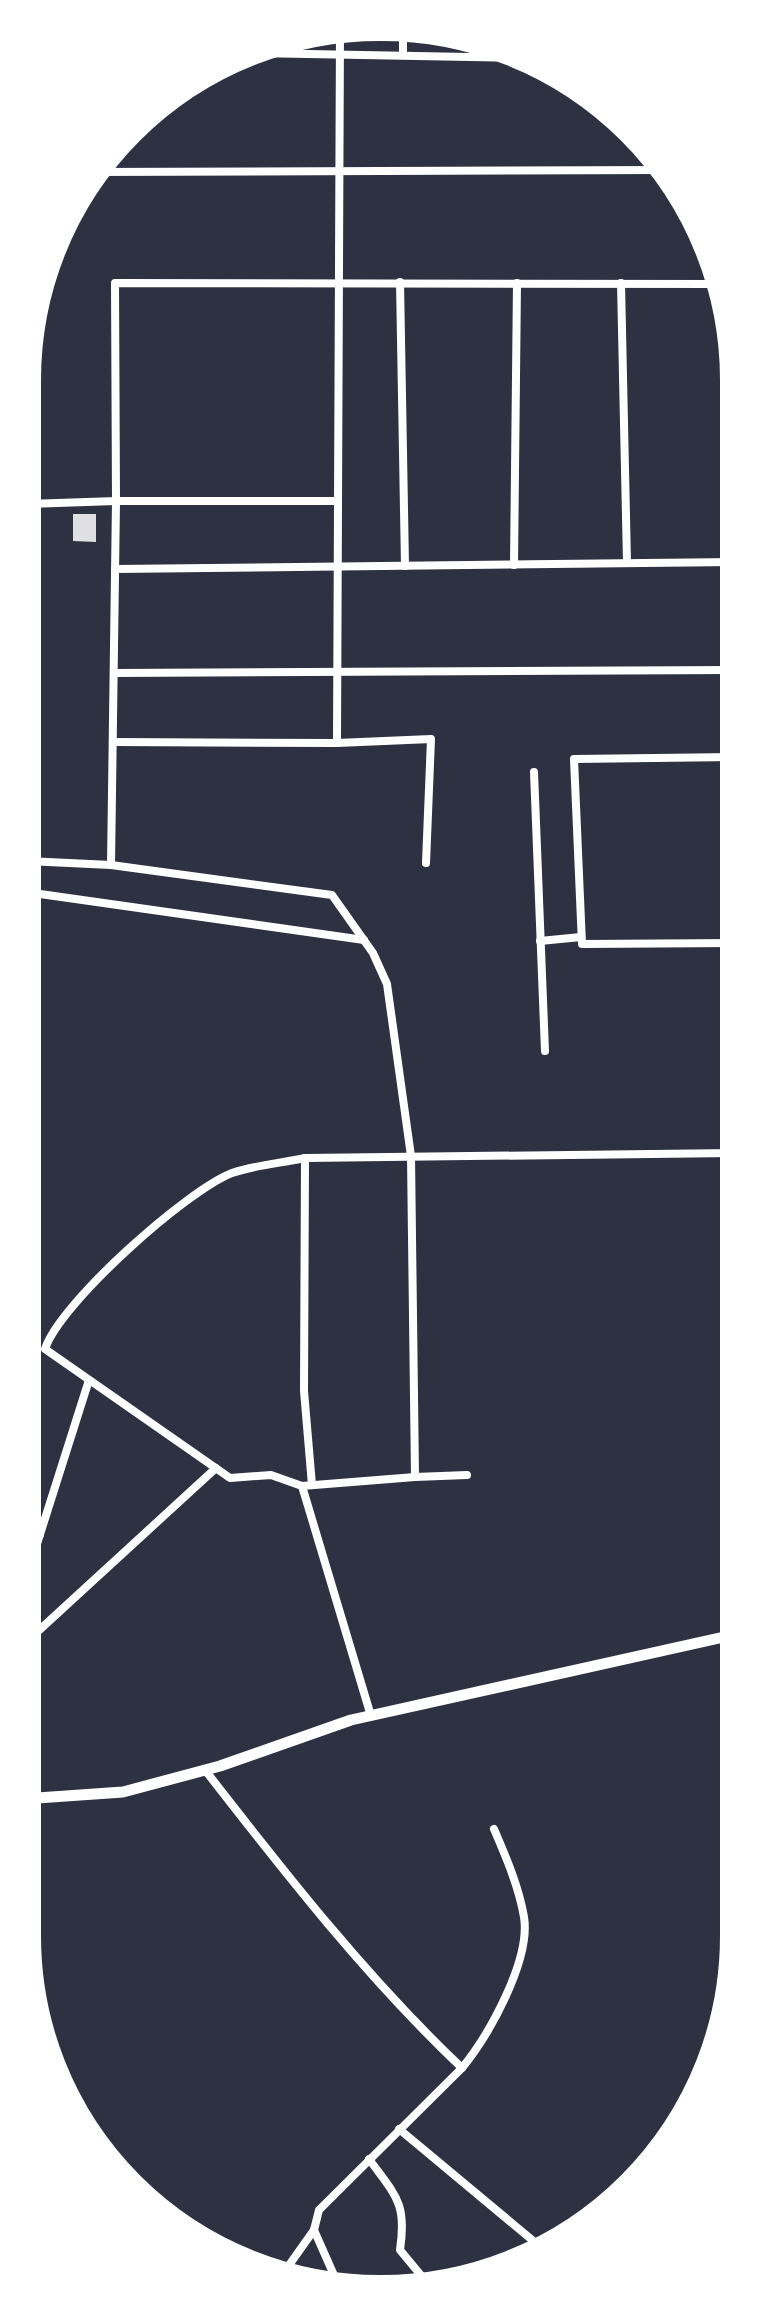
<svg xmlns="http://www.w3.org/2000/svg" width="761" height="2316" font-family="Montserrat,sans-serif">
<rect width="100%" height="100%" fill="#2d3142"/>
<path fill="#e0e0e3" d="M 73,514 L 96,514 L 96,542 L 73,541 Z"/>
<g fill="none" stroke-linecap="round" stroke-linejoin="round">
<g stroke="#fff" stroke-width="8">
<path d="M 340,29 L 337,743 L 431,739 L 426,863"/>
<path d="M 253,53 L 528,58"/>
<path d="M 403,55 L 403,29"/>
<path d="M 91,172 L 667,170"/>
<path d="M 400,282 L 405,566"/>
<path d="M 621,283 L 627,563"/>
<path d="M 28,504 L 116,501 L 115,283 L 721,284"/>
<path d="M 514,565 L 517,283"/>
<path d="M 115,569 L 735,562"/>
<path d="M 114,673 L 735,670"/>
<path d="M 113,742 L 337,743"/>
<path d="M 534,772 L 545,1051"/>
<path d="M 27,861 L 111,865 L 116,501 L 336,501"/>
<path d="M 111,865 L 332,895 L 373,953 L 387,984 L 411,1156 L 415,1477 L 467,1475"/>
<path d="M 26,892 L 364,940"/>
<path d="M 540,941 L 581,937"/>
<path d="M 734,943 L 582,944 L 574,759 L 735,757"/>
<path d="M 312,1485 L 304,1391 L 305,1158 L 734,1153"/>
<path d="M 302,1486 L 271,1475 L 230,1478 L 45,1349 C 60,1303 186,1191 232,1173 C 255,1165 282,1163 305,1158"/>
<path d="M 24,1530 L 40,1535"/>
<path d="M 29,1569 L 89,1380"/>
<path d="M 23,1645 L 216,1468"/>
<path d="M 371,1716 L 302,1486 L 415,1477"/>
<path d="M 205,1770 C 285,1873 367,1978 462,2068 L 319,2210 L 314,2230 L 282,2275"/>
<path d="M 462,2068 C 489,2035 531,1960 524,1917 C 519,1887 506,1857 494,1829"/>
<path d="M 399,2129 L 537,2244"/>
<path d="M 369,2159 C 396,2196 407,2203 400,2250 L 429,2285"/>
<path d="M 314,2230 L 341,2291"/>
<path d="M 526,2256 L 537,2244 L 542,2248"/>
</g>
<g stroke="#fff" stroke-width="11">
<path d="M 736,332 L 736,337"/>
<path d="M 23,1799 L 123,1792 L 220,1766 L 351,1720 L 733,1635"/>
</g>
</g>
<path d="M0 0H761V2316H0ZM380 36H381A344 344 0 0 1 725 380V1936A344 344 0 0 1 381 2280H380A344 344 0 0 1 36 1936V380A344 344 0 0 1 380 36Z" fill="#fff" fill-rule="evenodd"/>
<path fill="none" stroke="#fff" stroke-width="10" d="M380 36H381A344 344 0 0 1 725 380V1936A344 344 0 0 1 381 2280H380A344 344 0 0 1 36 1936V380A344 344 0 0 1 380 36Z"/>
</svg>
